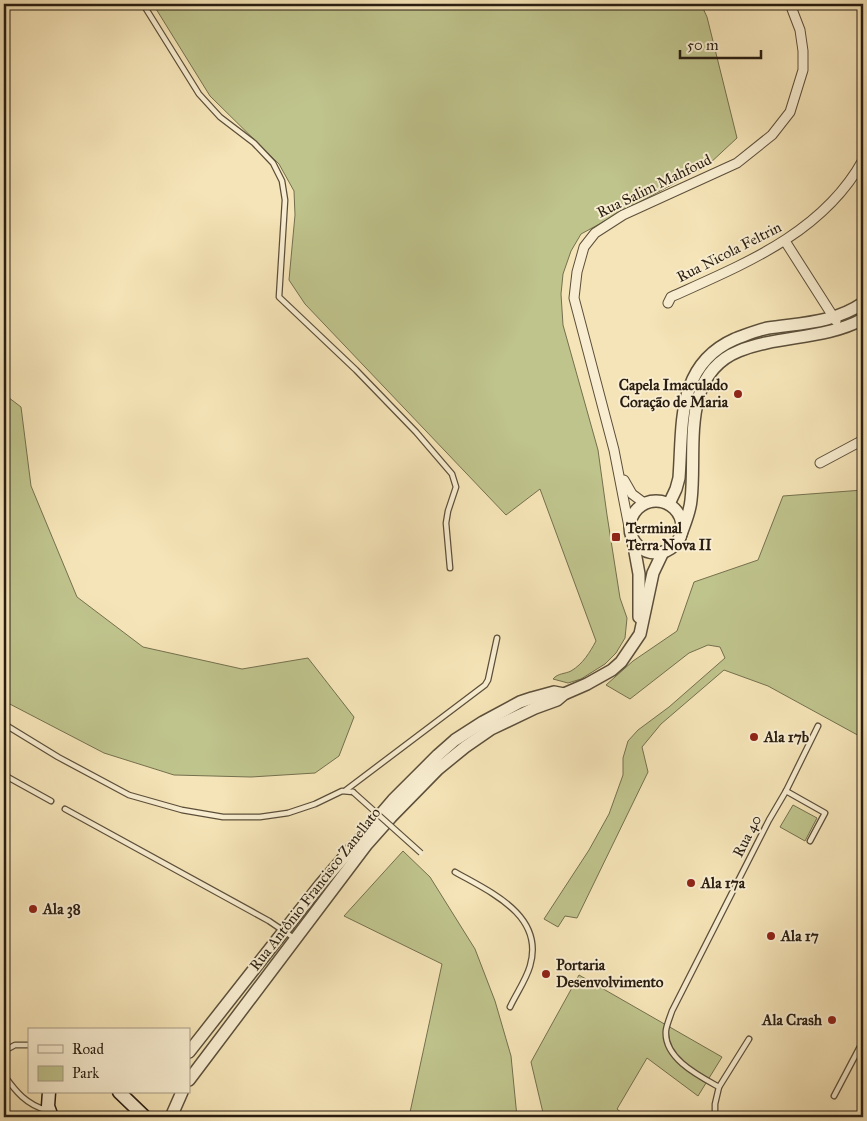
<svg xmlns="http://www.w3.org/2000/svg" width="867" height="1121" font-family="'IM FELL Great Primer',serif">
<rect width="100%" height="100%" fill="#f5e4b7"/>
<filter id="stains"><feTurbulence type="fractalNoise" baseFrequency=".004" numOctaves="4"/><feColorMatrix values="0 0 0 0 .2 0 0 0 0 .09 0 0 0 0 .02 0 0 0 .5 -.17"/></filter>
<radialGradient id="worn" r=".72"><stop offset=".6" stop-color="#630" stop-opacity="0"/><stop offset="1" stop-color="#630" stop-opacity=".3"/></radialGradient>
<g fill="#bfc38c" stroke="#74704e">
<path d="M 153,4 L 701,4 L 707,17 L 737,138 L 708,165 L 581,234 L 571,251 L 563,274 L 561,294 L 563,325 L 598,450 L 607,515 L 620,598 L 627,618 L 625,638 L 616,653 L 605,664 L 581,679 L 568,683 L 553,679 C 558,673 565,674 571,671 C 583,664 590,652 596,641 L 540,489 L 506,515 L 305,304 L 289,280 L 295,215 L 294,191 L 279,164 L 210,96 Z"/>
<path d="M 4,394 L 21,407 L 31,486 L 77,597 L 143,647 L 242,669 L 308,658 L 354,717 L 339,756 L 315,773 L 251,777 L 174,775 L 104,753 L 4,701 Z"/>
<path d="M 863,490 L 863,738 L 768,686 L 724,670 L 661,724 L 642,747 L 648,772 L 577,918 L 565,916 L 558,927 L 544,919 L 589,850 L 609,814 L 623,775 L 623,758 L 628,741 L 638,730 L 669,707 L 725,658 L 720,647 L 708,645 L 689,653 L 630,699 L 606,685 L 633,661 L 677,631 L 694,582 L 758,560 L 783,496 Z"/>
<path d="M 793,805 L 817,818 L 805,841 L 780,827 Z"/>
<path d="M 403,851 L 430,877 L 475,949 L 495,1001 L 511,1056 L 517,1117 L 409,1117 L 442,964 L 344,916 Z"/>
<path d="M 579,975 L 722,1057 L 698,1096 L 647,1058 L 617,1109 L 627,1117 L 544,1117 L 531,1062 Z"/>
</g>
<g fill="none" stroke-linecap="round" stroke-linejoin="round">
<g stroke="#5c4f3a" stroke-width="7">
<g id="service">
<path d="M 143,4 L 199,94 L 220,117 L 254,143 L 273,163 L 282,181 L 285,200 L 279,297 L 356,370 L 416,432 L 452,474 L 456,487 L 448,511 L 446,523 L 450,568"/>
<path d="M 4,6 L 8,4"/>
<path d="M 4,724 L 58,757 L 129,795 L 182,810 L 223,817 L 260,817 L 288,813 L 315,804 L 342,791 L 353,792"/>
<path d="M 4,775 L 51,801"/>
<path d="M 346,790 L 485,685 L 488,680 L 497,638"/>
<path d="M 786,791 L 825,813 L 810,841"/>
<path d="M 65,809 L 269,921 L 294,938"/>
<path d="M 455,872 C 490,892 545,915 530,966 C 526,980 516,994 510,1007"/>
<path d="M 4,1051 L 15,1045 L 29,1045"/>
<path d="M 4,1075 C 16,1092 26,1104 46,1110"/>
<path d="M 719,1087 L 749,1039"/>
<path d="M 834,1096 L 863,1041"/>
<path d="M 715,1117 L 715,1104 L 719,1087 C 699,1076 663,1058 666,1030 C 667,1024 670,1017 672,1011 L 769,820 L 786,791 L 818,726"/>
</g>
</g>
<g stroke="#5c4f3a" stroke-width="11">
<g id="minor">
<path d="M 785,241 L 836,321"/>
<path d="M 668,303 L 671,297 C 744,264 823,233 863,160"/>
<path d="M 820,463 L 863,440"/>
<path d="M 624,480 L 632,494 L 644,503"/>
<path d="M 629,527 L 614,450 L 574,298 L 577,272 L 584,247 L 595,233 L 623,215 L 737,163 L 772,135 L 790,112 L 803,70 L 803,51 L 800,30 L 790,4"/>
</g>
</g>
<g stroke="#5c4f3a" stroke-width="14">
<g id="tertiary">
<circle cx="656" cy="527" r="26"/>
<path d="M 669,504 L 676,489 L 679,478 C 683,424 676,365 735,339 C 746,335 757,330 768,328 C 801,323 834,323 863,303"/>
<path d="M 680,537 C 684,525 690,513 691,500 C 697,451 679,375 739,351 C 779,335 824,340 863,319"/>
<path d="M 633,541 L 639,574 L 639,617"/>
<path d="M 189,1052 L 320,885 L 393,800 L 438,755 L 455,740 L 483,722 L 520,702 L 532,698 L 554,692 L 564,694"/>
<path d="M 189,1080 L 367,844 L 391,817 L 438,769 L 465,747 L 491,729 L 535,708 L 557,700 L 564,694 L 587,684 L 612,670 L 621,662 L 640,634 L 653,573 L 663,552"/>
<path d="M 171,1117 L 182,1092"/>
</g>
</g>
<g stroke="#291d11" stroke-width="15">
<g id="secondary">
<path d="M 49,1092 L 48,1106 L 52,1117"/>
<path d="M 119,1092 L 145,1117"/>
</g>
</g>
<use href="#service" stroke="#f8edd0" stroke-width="4.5"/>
<use href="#minor" stroke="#f8edd0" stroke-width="9"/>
<use href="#tertiary" stroke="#f8edd0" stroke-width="11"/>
<use href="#secondary" stroke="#f8edd0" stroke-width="12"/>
<g stroke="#5c4f3a" stroke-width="7" stroke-linecap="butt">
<path id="service-bridge" d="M 353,792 L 421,853"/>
</g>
<use href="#service-bridge" stroke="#f8edd0" stroke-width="4.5"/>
</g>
<g fill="#8f2418" stroke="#f8edd0" stroke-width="2">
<circle cx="738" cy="394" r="5"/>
<rect x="611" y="532" width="10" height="10" rx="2.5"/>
<circle cx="754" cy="737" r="5"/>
<circle cx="691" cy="883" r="5"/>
<circle cx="33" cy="909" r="5"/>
<circle cx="771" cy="936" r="5"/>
<circle cx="546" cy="974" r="5"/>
<circle cx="832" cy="1020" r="5"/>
</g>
<g text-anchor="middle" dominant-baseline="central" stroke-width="4" stroke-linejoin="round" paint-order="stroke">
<g font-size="15" fill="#291d11" stroke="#f8edd0">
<text transform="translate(654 186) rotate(-26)">Rua Salim Mahfoud</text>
<text transform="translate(729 252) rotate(-27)">Rua Nicola Feltrin</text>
<text transform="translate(747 836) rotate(-63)">Rua 40</text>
<text transform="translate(315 889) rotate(-52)">Rua Antônio Francisco Zanellato</text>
</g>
<g font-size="15" font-weight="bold" fill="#291d11" stroke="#f8edd0" text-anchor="start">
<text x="728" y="385" text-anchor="end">Capela Imaculado<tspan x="728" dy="17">Coração de Maria</tspan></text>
<text x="626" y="528">Terminal<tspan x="626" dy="17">Terra Nova II</tspan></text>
<text x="764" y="737">Ala 17b</text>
<text x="701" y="883">Ala 17a</text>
<text x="43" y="909">Ala 38</text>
<text x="781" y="936">Ala 17</text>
<text x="556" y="965">Portaria<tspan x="556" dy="17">Desenvolvimento</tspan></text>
<text x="822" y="1020" text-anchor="end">Ala Crash</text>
</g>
</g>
<rect width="867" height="1121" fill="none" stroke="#f5e4b7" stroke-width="20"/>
<rect x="5" y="5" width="857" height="1111" fill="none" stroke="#291d11" stroke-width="2.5"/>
<rect x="10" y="10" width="847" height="1101" fill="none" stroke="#291d11"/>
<rect x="28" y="1028" width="162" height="65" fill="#f8edd0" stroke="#a59a84"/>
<rect x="38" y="1045" width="25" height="8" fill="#f8edd0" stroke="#a59a84"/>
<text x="72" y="1054" font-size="15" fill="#291d11">Road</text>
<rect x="38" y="1066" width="25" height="15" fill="#bfc38c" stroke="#a59a84"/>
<text x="72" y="1078" font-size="15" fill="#291d11">Park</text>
<path d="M680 50v8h81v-8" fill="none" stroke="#291d11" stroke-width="2.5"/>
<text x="687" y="50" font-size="15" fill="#291d11" stroke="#f8edd0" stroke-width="4" paint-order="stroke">50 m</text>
<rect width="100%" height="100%" filter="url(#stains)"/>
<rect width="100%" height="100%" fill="url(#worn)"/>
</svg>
